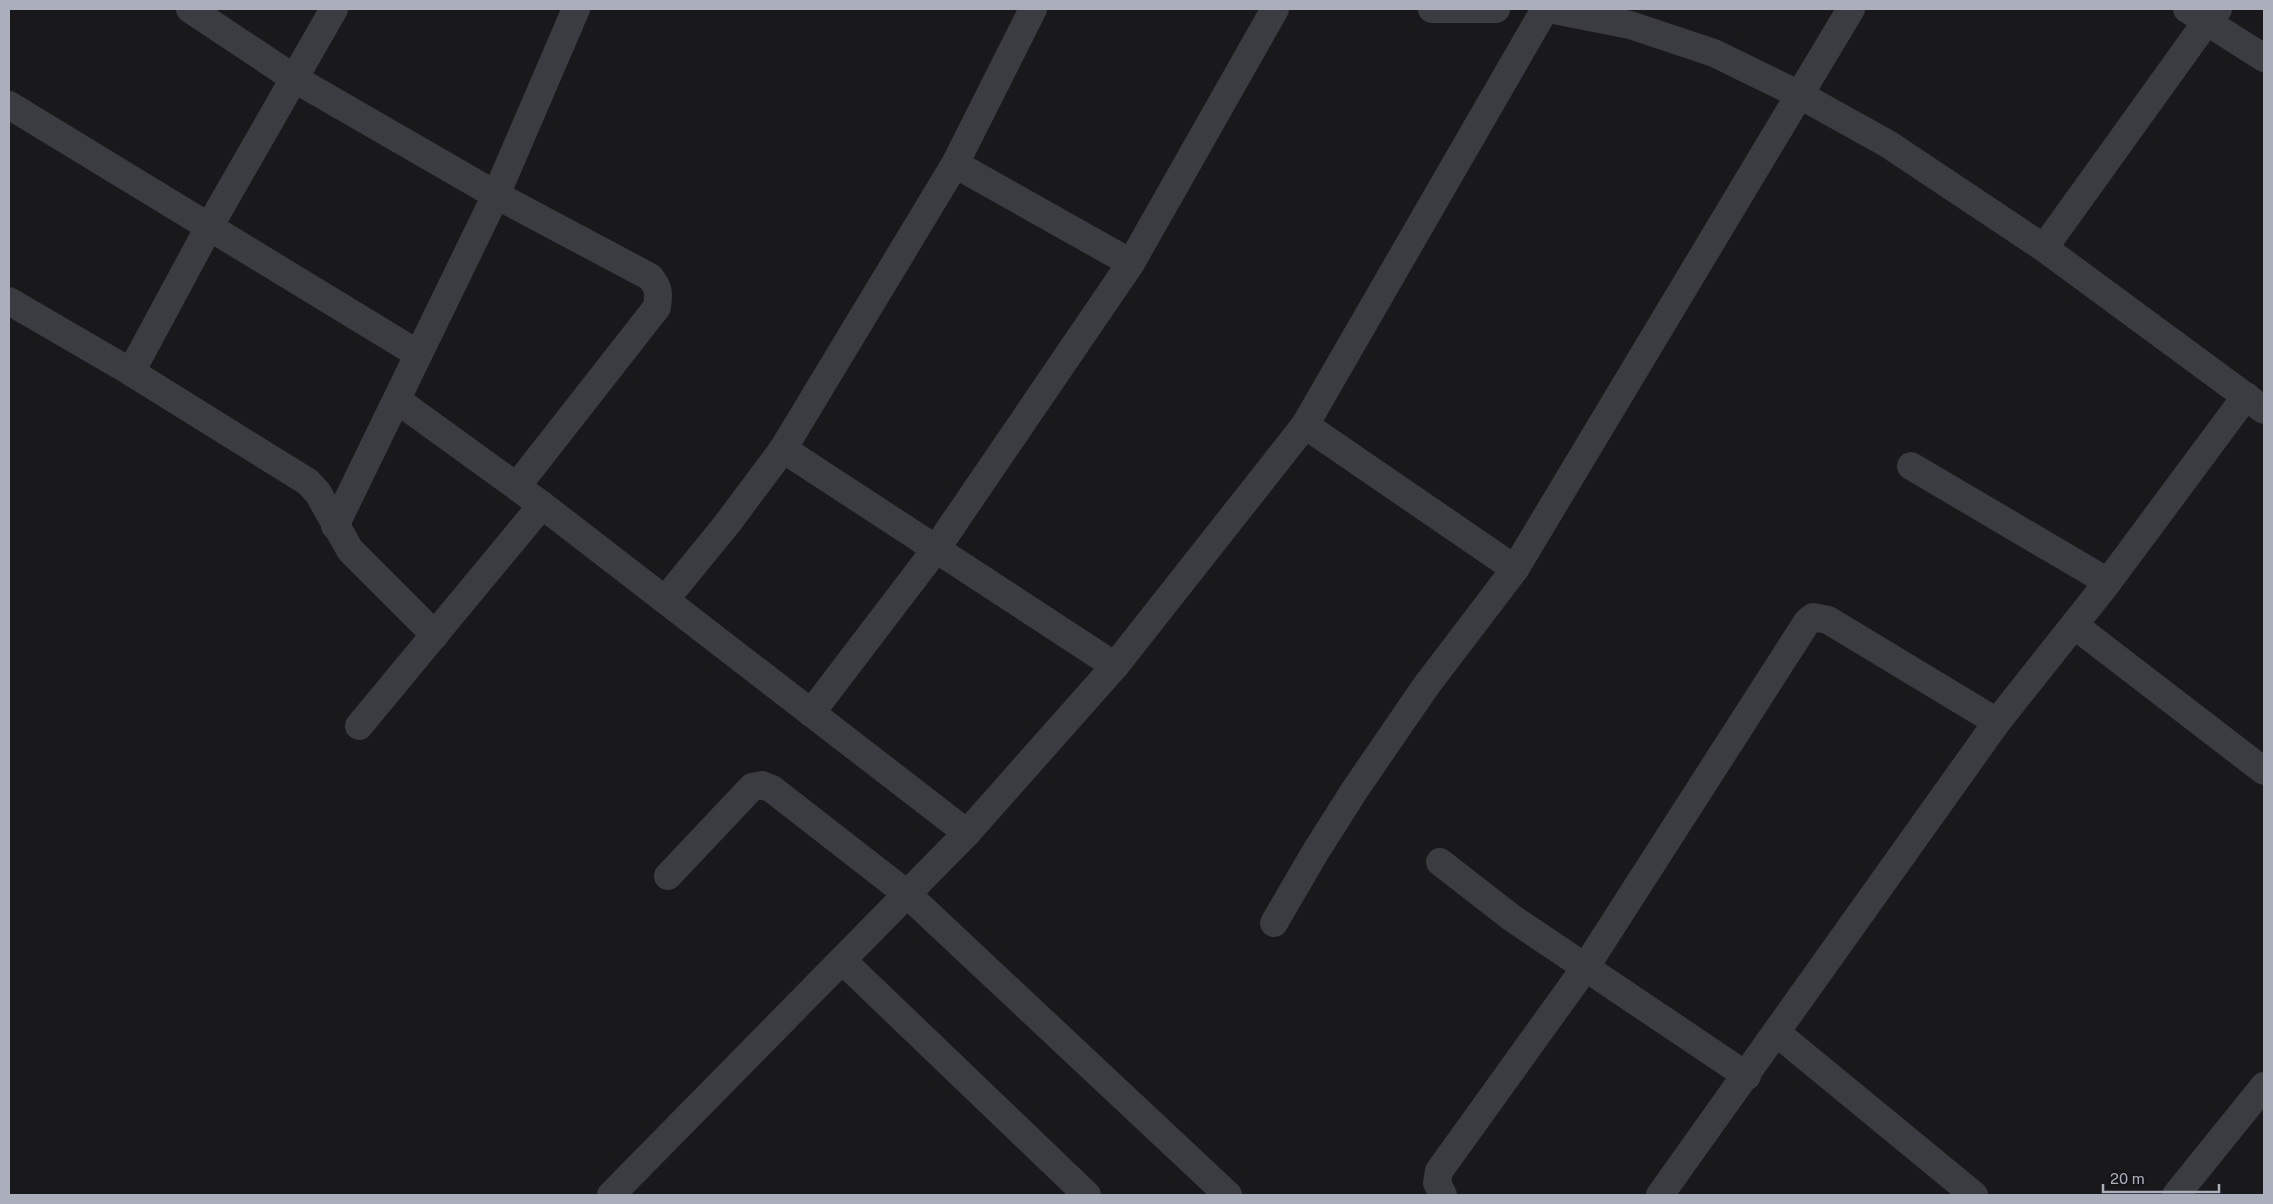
<svg xmlns="http://www.w3.org/2000/svg" width="2273" height="1204" font-family="'Public Sans',sans-serif">
<rect width="100%" height="100%" fill="#19191b"/>
<g fill="none" stroke-linecap="round" stroke-linejoin="round">
<g stroke="#3b3c42" stroke-width="28">
<path d="M 190,9 L 295,79 L 496,195 L 650,277 C 659,288 659,293 657,307 L 517,486"/>
<path d="M 1432,9 L 1496,9"/>
<path d="M 1549,9 L 1630,25 L 1714,53 L 1800,95 L 1888,144 L 2044,248 L 2264,410"/>
<path d="M 2187,9 L 2264,58"/>
<path d="M 9,105 L 418,354"/>
<path d="M 955,164 L 1131,263"/>
<path d="M 2044,248 L 2207,21 L 2218,9"/>
<path d="M 9,301 L 131,372 L 308,482 L 318,493 L 350,550 L 435,635"/>
<path d="M 131,372 L 209,227 L 334,9"/>
<path d="M 397,400 L 542,505 L 967,833"/>
<path d="M 1305,425 L 1515,569"/>
<path d="M 783,449 L 1115,666"/>
<path d="M 1911,466 L 2108,582"/>
<path d="M 335,526 L 496,195 L 576,9"/>
<path d="M 665,600 L 727,524 L 783,449 L 955,164 L 1033,9"/>
<path d="M 2074,625 L 2264,771"/>
<path d="M 811,713 L 936,549 L 1131,263 L 1275,9"/>
<path d="M 359,726 L 542,505"/>
<path d="M 1440,862 L 1512,918 L 1747,1076"/>
<path d="M 668,876 L 752,787 L 762,785 L 772,789 L 907,894 L 1228,1195"/>
<path d="M 1274,923 L 1316,851 L 1356,788 L 1426,686 L 1515,569 L 1851,9"/>
<path d="M 843,961 L 1087,1195"/>
<path d="M 1777,1033 L 1974,1195"/>
<path d="M 611,1195 L 967,833 L 1115,666 L 1305,425 L 1545,9"/>
<path d="M 1443,1195 L 1437,1183 L 1439,1171 L 1585,968 L 1807,622 L 1813,617 L 1828,620 L 1997,722"/>
<path d="M 1660,1195 L 1997,722 L 2108,582 L 2246,396"/>
<path d="M 2176,1195 L 2264,1086"/>
</g>
</g>
<rect width="2273" height="1204" fill="none" stroke="#abaebb" stroke-width="20"/>
<path d="M2103 1184v8h116v-8" fill="none" stroke="#abaebb" stroke-width="2.5"/>
<text x="2110" y="1184" font-size="15" fill="#abaebb" stroke="#141416" stroke-width="4" paint-order="stroke">20 m</text>
</svg>
